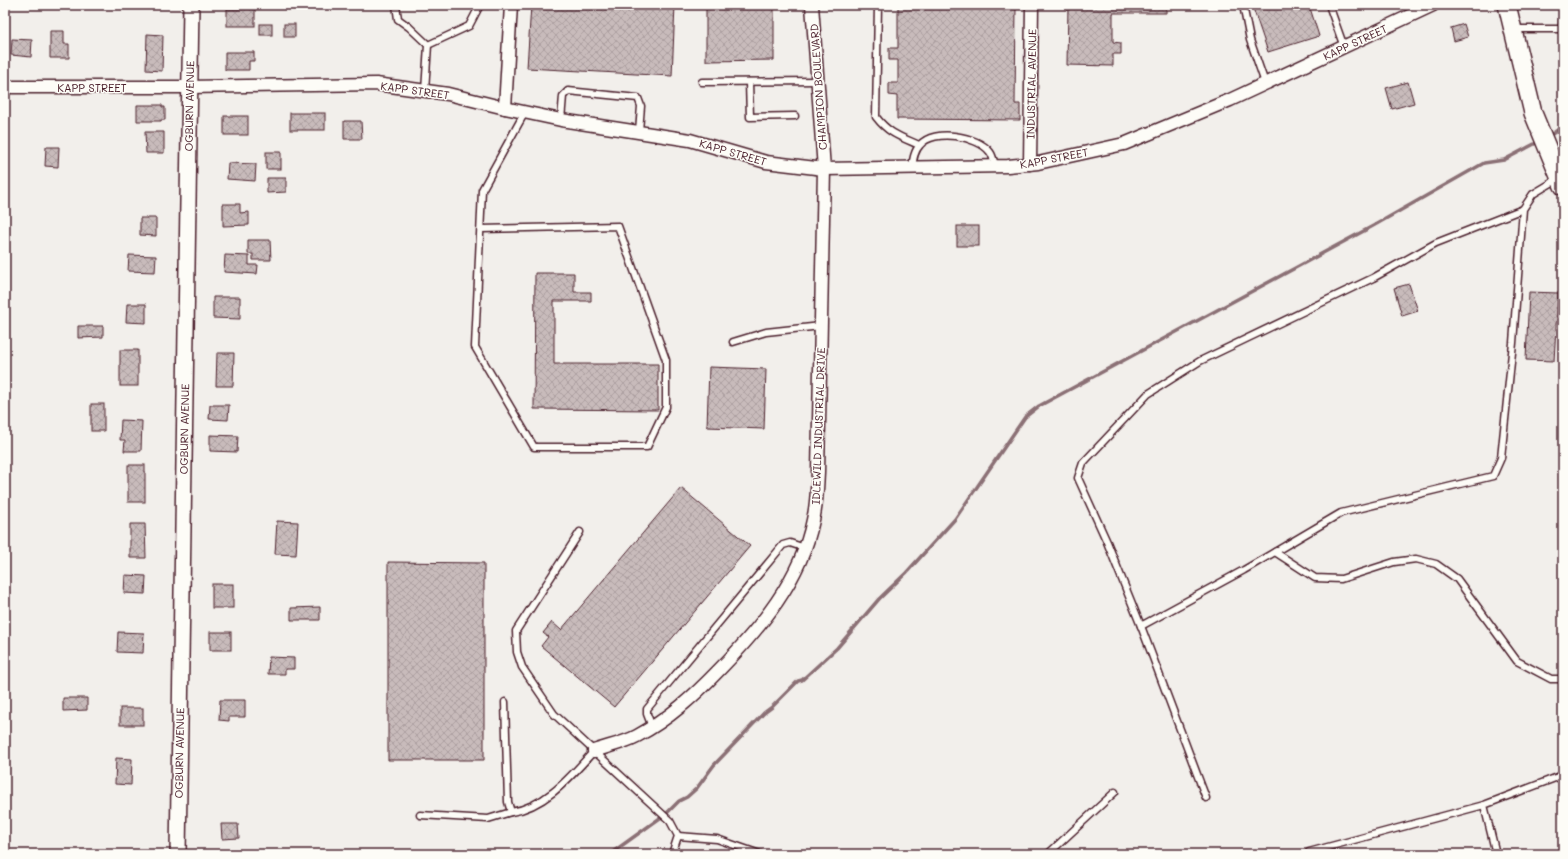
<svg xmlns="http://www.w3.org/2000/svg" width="1568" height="859" font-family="Mali,sans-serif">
<defs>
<pattern id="building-cross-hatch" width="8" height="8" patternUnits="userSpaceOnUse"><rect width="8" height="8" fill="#c8bbbb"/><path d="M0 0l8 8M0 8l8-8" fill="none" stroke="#ada0a1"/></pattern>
</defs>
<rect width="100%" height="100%" fill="#f2efeb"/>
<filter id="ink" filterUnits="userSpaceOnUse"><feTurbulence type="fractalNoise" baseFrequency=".025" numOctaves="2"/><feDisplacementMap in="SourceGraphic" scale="8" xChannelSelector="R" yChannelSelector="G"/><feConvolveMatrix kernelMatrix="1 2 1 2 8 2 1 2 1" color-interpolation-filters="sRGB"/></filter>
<g filter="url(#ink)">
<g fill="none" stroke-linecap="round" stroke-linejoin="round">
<g stroke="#8b6f75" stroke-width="3.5">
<path d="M 1558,5 L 1563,17"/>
<path d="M 1548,137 L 1563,126"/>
<path d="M 610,854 L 667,813 L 679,801 L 687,797 L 697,788 L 714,765 L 764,713 L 772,707 L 798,681 L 802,680 L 837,648 L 879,599 L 906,573 L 955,519 L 1025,417 L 1039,406 L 1373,226 L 1484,163 L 1504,160 L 1540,141"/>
</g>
</g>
<g fill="url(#building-cross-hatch)" stroke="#4a1f2b">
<path d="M 531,5 L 675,5 L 672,76 L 527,68 Z"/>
<path d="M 706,5 L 774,5 L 774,60 L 706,61 Z"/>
<path d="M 898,5 L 1016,5 L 1015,104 L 1020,104 L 1020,120 L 897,119 L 897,96 L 889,95 L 889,83 L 898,83 L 898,60 L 889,60 L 889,48 L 898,48 Z"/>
<path d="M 1068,5 L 1166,5 L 1166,13 L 1113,13 L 1113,42 L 1121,43 L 1121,54 L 1113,54 L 1113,66 L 1067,65 Z"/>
<path d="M 1252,5 L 1309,5 L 1319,36 L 1268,52 Z"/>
<rect x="227" y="9" width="28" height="17"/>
<rect x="260" y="24" width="12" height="11"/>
<rect x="284" y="24" width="11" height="13"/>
<path d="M 1464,24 L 1468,37 L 1454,41 L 1451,28 Z"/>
<path d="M 50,31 L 64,31 L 64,44 L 69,44 L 69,58 L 50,58 Z"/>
<path d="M 147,34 L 163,35 L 162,71 L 146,70 Z"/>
<path d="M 12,39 L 32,40 L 31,57 L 11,55 Z"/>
<path d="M 225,52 L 254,52 L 254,61 L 249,61 L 249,70 L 225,70 Z"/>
<path d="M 1408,82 L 1414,103 L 1392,109 L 1386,88 Z"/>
<path d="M 137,105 L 162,105 L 162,107 L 165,107 L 165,120 L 161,120 L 161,121 L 137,121 Z"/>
<rect x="290" y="113" width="35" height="17"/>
<rect x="224" y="116" width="24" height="19"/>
<path d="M 344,121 L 361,121 L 362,139 L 344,139 Z"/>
<path d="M 145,132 L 164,132 L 164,153 L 146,153 Z"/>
<path d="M 46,147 L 59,147 L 58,167 L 45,166 Z"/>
<rect x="266" y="152" width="15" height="17"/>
<path d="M 228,163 L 256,164 L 255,181 L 227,179 Z"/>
<path d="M 267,178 L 286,178 L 286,192 L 267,193 Z"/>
<path d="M 223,204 L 240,204 L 240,213 L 249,212 L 249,225 L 223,226 Z"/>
<path d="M 140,218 L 156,218 L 156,236 L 140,235 Z"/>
<rect x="957" y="226" width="22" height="20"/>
<path d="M 248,240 L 270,240 L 271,260 L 253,260 L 253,254 L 248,254 Z"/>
<path d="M 129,255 L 156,256 L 155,272 L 128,271 Z"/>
<path d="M 225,255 L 249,256 L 249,265 L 258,265 L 257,274 L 224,272 Z"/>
<path d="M 535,273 L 574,273 L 574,292 L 591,292 L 591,301 L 554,301 L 554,364 L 658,364 L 658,410 L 534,409 Z"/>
<path d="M 1409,284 L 1418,311 L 1402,316 L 1394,288 Z"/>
<path d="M 1529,292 L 1558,293 L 1554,361 L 1526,360 Z"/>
<path d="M 213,297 L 240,297 L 240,319 L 213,318 Z"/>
<path d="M 127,304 L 146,304 L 146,323 L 126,322 Z"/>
<path d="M 78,326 L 103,326 L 103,337 L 78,338 Z"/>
<rect x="120" y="350" width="18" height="36"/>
<path d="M 217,353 L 234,353 L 233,386 L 216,386 Z"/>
<path d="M 709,367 L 766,369 L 764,429 L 707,427 Z"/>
<rect x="91" y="404" width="13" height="27"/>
<path d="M 210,405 L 229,405 L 228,420 L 209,419 Z"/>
<path d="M 121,420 L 142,421 L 141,451 L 124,451 L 125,440 L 120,440 Z"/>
<path d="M 210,435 L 238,436 L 237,452 L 210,451 Z"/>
<rect x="128" y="465" width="17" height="37"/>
<path d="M 681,488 L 750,546 L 614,707 L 541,646 L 548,637 L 543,633 L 552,622 L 561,630 Z"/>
<path d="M 277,521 L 298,522 L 296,555 L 275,554 Z"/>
<path d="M 130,524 L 145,524 L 146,558 L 130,558 Z"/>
<path d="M 388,562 L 484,563 L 484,760 L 388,760 Z"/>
<path d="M 125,575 L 146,576 L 145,594 L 124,593 Z"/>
<rect x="212" y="584" width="21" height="24"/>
<path d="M 320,607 L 320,620 L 291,620 L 291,608 Z"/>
<path d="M 118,632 L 144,633 L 143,653 L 117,652 Z"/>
<rect x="210" y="632" width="21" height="18"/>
<path d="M 269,657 L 294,658 L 294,669 L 285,669 L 285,674 L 268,674 Z"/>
<path d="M 63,698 L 87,698 L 87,710 L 63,711 Z"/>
<path d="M 220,700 L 245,700 L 245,717 L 229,717 L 229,721 L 219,720 Z"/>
<rect x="120" y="708" width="23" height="17"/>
<path d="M 116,758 L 132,759 L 131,785 L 115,784 Z"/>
<path d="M 221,824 L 238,824 L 239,838 L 222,839 Z"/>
</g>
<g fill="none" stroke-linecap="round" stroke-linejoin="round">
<g stroke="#4a1f2b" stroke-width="9">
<g id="service">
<path d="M 396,5 L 398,19 L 409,27 L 428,45 L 425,91"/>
<path d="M 878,5 L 876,117 C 889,134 901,137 919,145"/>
<path d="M 1243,5 L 1250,40 L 1265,83"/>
<path d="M 1329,5 L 1344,47"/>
<path d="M 1514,29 L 1563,29"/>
<path d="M 1562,29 L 1563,16"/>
<path d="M 428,45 L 469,26 L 480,5"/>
<path d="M 702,82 L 818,81"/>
<path d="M 749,82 L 750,117 L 795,116"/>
<path d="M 561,120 L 563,96 L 568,91 L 638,98 L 641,106 L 639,131"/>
<path d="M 912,168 C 913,160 914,151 920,145 C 934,128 978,136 990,152 C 993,156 994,162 995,166"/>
<path d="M 1523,209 L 1436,243 L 1373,278 L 1200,361 L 1148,394 L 1083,463 L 1078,478 L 1107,542 L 1141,626 L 1244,570 L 1341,513 L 1493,476 L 1501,458 L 1513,343 L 1523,209 L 1533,194 L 1558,179"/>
<path d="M 481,229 L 618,226 L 666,360 L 666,407 L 647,447 L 534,447 L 475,347 L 482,190 L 525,112"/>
<path d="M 733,342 L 766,332 L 821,326"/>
<path d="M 580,532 L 516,631 L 517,652 L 522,667 L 554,714 L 670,821 L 678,836 L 672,854"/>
<path d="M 1275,552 L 1315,578 L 1341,579 L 1394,562 L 1416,559 L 1436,564 L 1457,579 L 1517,661 L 1551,679 L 1563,679"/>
<path d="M 1141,626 L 1206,798"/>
<path d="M 505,702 L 508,802 L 511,812 C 546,807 571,776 594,751"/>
<path d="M 652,727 L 647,714 L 647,709 L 783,545 L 790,543 L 805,548"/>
<path d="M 420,815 L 488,819 L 511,812"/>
<path d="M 678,836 L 717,839 L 760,854"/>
<path d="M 1309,852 L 1484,805"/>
<path d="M 1048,854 L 1115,792"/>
<path d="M 1496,854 L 1484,805 L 1563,775"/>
</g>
</g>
<g stroke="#4a1f2b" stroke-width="15">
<g id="minor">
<path d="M 5,87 L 189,87 L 376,84 L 448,94 L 505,108 L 561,120 L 690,140 L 766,162 L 824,169 L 1008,166 L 1038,163 L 1124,144 L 1230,100 L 1433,5"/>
<path d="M 505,108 L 511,5"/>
<path d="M 1030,164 L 1032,5"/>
<path d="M 594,751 C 608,746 624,743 637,736 C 669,719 694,696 719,670 C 760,628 801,580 813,520 C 817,504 817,488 818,472 L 824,169 L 812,5"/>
</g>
</g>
<g stroke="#4a1f2b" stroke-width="18">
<path id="tertiary" d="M 178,854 L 191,5"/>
</g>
<g stroke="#4a1f2b" stroke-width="20">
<path id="secondary" d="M 1507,5 L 1533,113 L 1563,186"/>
</g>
<use href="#service" stroke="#fdfcf7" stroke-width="6"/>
<use href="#minor" stroke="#fdfcf7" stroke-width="12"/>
<use href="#tertiary" stroke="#fdfcf7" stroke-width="15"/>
<use href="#secondary" stroke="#fdfcf7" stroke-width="17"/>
</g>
</g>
<g text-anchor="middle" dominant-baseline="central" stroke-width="3" stroke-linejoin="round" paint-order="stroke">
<g font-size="11" fill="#4a1f2b" stroke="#fdfcf7">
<text transform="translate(1355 42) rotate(-25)">KAPP STREET</text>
<text transform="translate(1031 84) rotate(-89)">INDUSTRIAL AVENUE</text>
<text x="92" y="87">KAPP STREET</text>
<text transform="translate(818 87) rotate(-94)">CHAMPION BOULEVARD</text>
<text transform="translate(415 90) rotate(8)">KAPP STREET</text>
<text transform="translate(189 106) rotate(-89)">OGBURN AVENUE</text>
<text transform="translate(733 152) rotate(16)">KAPP STREET</text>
<text transform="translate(1054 158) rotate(-11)">KAPP STREET</text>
<text transform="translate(818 426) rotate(-88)">IDLEWILD INDUSTRIAL DRIVE</text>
<text transform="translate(184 429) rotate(-89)">OGBURN AVENUE</text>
<text transform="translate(179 753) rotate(-89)">OGBURN AVENUE</text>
</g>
</g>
<rect width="1568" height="859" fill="none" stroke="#fdfcf7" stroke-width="20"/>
<rect x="10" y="10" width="1548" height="839" fill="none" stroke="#4a1f2b" stroke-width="1.5" filter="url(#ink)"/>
</svg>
